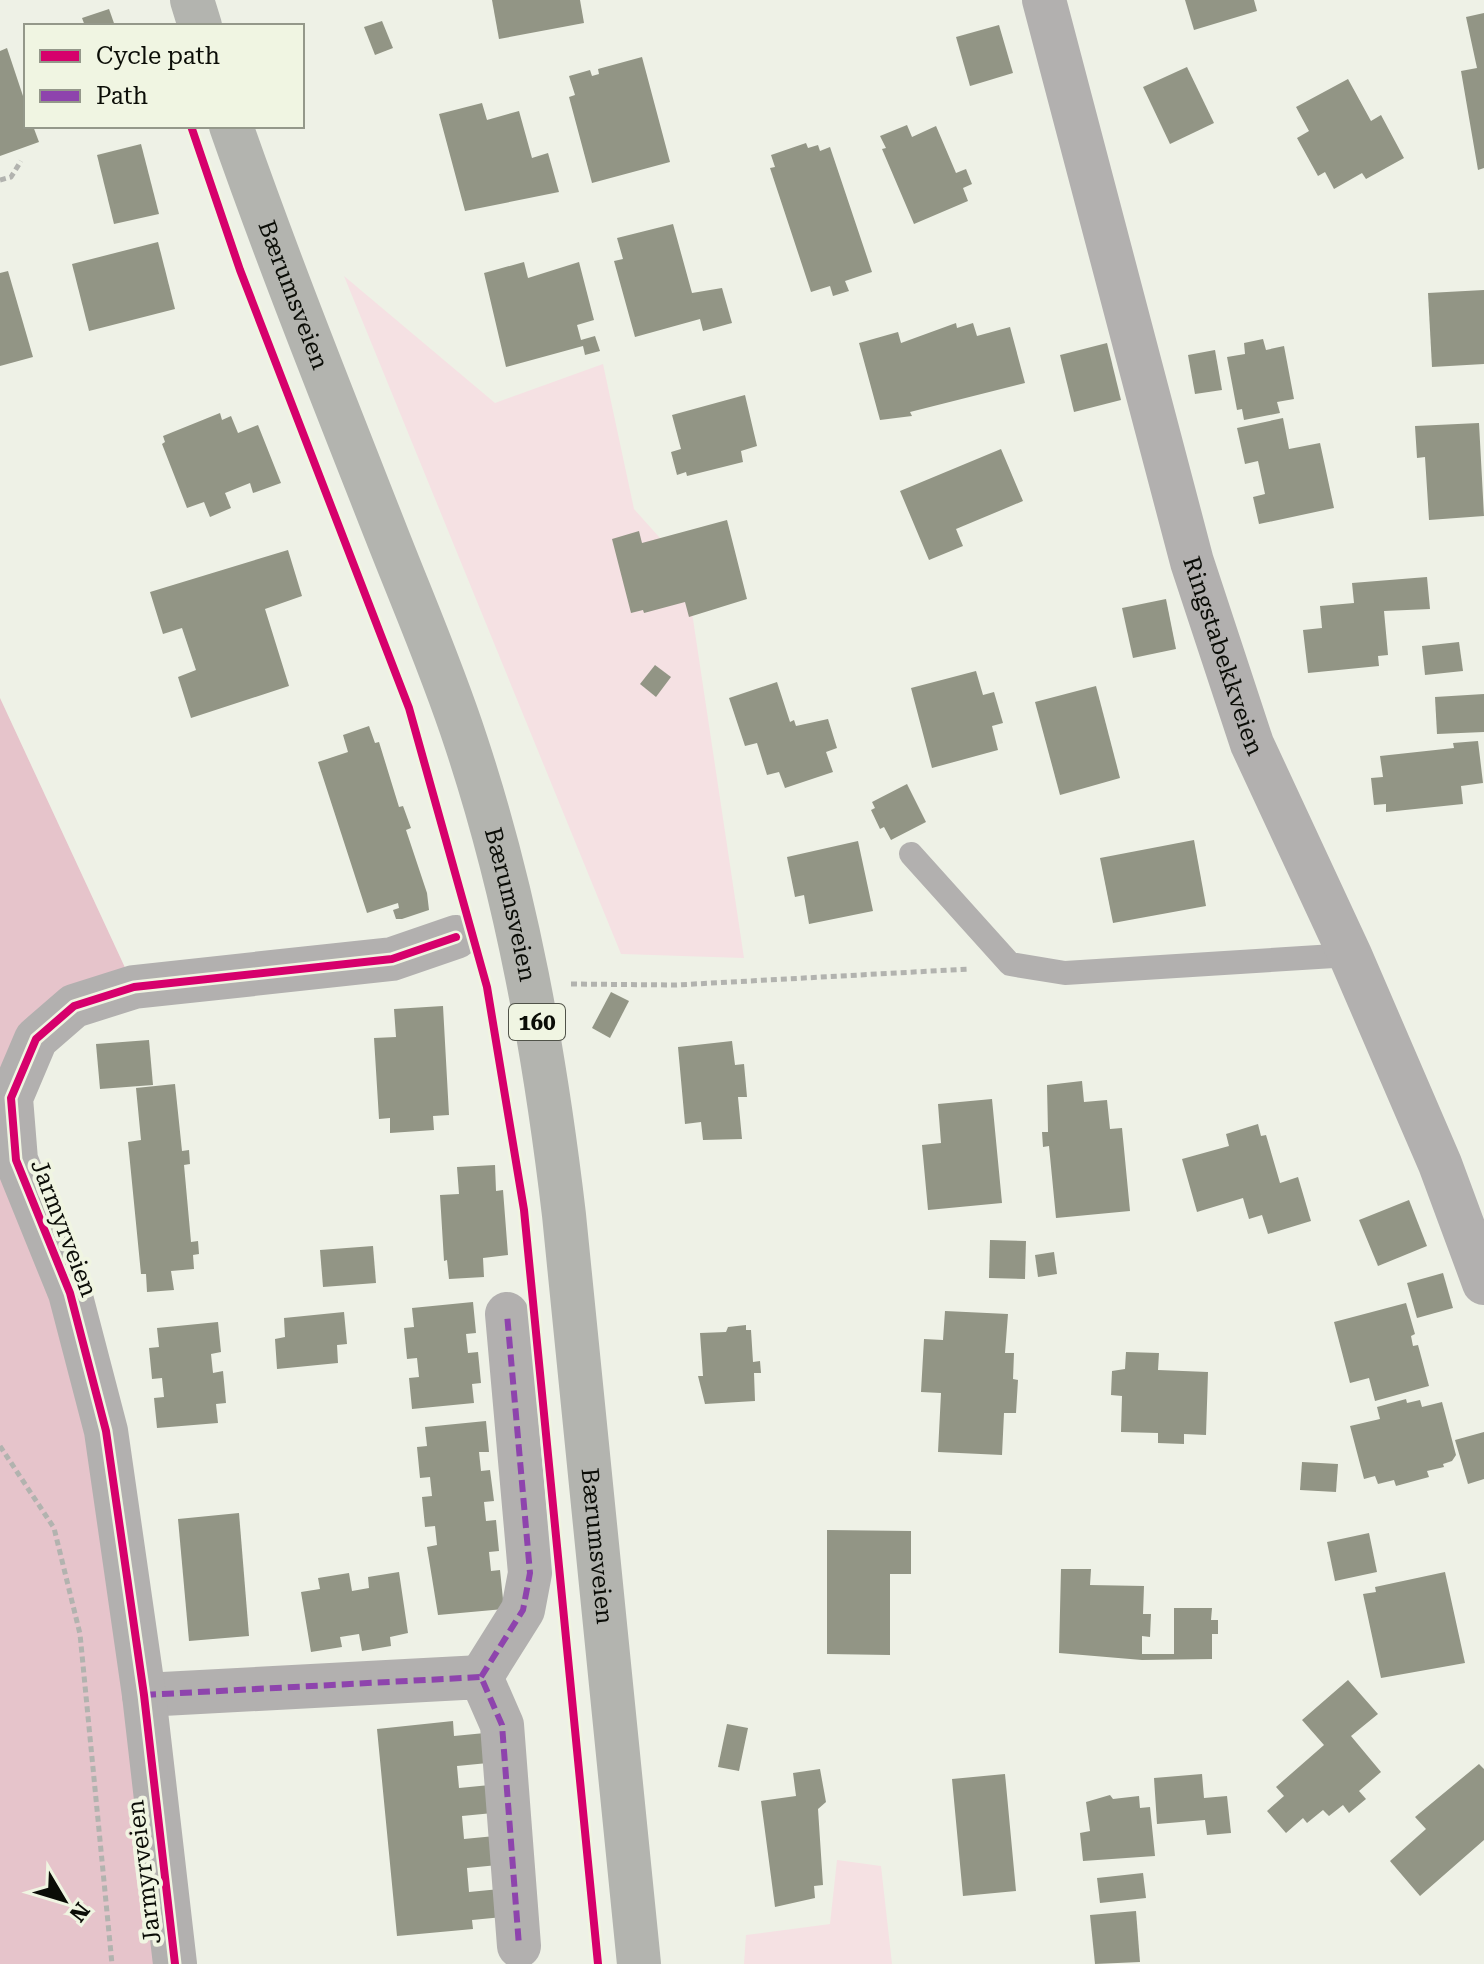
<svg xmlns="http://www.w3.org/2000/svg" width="1484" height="1964" font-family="'Roboto Serif',serif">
<rect width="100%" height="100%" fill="#eef1e6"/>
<g fill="#f5e1e3">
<path d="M 344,276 L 495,403 L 603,364 L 634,509 L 685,566 L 744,958 L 621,954 Z"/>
<path d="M 837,1860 L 881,1866 L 892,1964 L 744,1964 L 746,1935 L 830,1924 Z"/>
</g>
<path fill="#e6c4cb" d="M 0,698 L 134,987 L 36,1039 L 11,1098 L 70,1293 L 175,1964 L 0,1964 Z"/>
<g fill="#929585">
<path d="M 492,0 L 580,0 L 584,23 L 499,39 Z"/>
<path d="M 1185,0 L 1254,0 L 1257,11 L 1194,30 Z"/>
<path d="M 109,9 L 115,26 L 85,26 L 82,18 Z"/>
<path d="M 1484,13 L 1484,168 L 1478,170 L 1461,71 L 1477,68 L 1466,17 Z"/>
<path d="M 382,21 L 393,48 L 375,55 L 364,27 Z"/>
<path d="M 999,25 L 1013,73 L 970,86 L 956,37 Z"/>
<path d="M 7,48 L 26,105 L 26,126 L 33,126 L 39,142 L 0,156 L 0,51 Z"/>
<path d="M 642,57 L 670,162 L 592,183 L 569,97 L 575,95 L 569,76 L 590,70 L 592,76 L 599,74 L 598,69 Z"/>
<path d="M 1187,67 L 1214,123 L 1170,144 L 1143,87 Z"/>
<path d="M 1348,79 L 1371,121 L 1381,115 L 1404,158 L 1366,179 L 1362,173 L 1334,189 L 1325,172 L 1318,176 L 1297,138 L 1309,131 L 1296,107 Z"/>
<path d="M 482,103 L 487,120 L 519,111 L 532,158 L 548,153 L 559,192 L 465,211 L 439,114 Z"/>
<path d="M 907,125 L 912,137 L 936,126 L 956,173 L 966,169 L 972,184 L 963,188 L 968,201 L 914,224 L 882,149 L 886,148 L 880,136 Z"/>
<path d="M 806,143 L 808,148 L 818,145 L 820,151 L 830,147 L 872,272 L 845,281 L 849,291 L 833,296 L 830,286 L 811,292 L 770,168 L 775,167 L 771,155 Z"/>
<path d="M 141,144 L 159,214 L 114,224 L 97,155 Z"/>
<path d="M 673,224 L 692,293 L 722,288 L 732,323 L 703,331 L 700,319 L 635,337 L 614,261 L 623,259 L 617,238 Z"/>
<path d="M 158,242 L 175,309 L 89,331 L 72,264 Z"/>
<path d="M 524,262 L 528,278 L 579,262 L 594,320 L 577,325 L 581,340 L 595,336 L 600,351 L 585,355 L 583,346 L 506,367 L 484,273 Z"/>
<path d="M 8,271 L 33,357 L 0,366 L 0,273 Z"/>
<path d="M 1484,290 L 1484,364 L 1432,367 L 1428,293 Z"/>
<path d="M 956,323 L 957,328 L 973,323 L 977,336 L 1010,327 L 1025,383 L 910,412 L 912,416 L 880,420 L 859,343 L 898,332 L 901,343 Z"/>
<path d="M 1263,339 L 1266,350 L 1284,346 L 1294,399 L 1277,402 L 1280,413 L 1244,420 L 1242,409 L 1237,410 L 1227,357 L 1245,354 L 1244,343 Z"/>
<path d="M 1107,343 L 1121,400 L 1074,412 L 1060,355 Z"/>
<path d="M 1215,350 L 1222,390 L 1195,394 L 1188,355 Z"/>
<path d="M 745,395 L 757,446 L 741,451 L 743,462 L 687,476 L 686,472 L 677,475 L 671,452 L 681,449 L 672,415 Z"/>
<path d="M 220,413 L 222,420 L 231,416 L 238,433 L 258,425 L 281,483 L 253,493 L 250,483 L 225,493 L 231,508 L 210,517 L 204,502 L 187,508 L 162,444 L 165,442 L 163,436 Z"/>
<path d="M 1283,418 L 1289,449 L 1320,443 L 1334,508 L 1259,524 L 1253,497 L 1265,494 L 1258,461 L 1245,464 L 1237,428 Z"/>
<path d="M 1479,423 L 1484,516 L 1429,520 L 1425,457 L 1417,458 L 1415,426 Z"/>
<path d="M 1001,449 L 1023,501 L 956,529 L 963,546 L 929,560 L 900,491 Z"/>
<path d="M 727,520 L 747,599 L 689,617 L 685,602 L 644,613 L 643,610 L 631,613 L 612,539 L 639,531 L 642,543 Z"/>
<path d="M 288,550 L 302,596 L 265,609 L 289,686 L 191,718 L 178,677 L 196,670 L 182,628 L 163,634 L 150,592 Z"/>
<path d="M 1427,577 L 1430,609 L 1384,611 L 1388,655 L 1378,656 L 1379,666 L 1308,673 L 1303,630 L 1322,628 L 1320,606 L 1354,603 L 1352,583 Z"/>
<path d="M 1166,599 L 1176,649 L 1133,658 L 1122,608 Z"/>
<path d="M 1459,642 L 1463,671 L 1425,675 L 1422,646 Z"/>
<path d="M 655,665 L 671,677 L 656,697 L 640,684 Z"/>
<path d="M 976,671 L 983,695 L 994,692 L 1003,723 L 992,726 L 998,750 L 932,768 L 911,688 Z"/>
<path d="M 777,682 L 790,722 L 794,720 L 796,726 L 828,719 L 837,748 L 826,752 L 833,772 L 785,788 L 779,772 L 767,775 L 757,743 L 745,746 L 729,698 Z"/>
<path d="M 1096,686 L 1120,778 L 1060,795 L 1035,702 Z"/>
<path d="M 1484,694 L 1484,732 L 1437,734 L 1435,697 Z"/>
<path d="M 369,726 L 375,743 L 379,742 L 399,807 L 403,806 L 411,828 L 406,830 L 427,893 L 429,910 L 402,919 L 396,919 L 393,910 L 399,908 L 398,903 L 367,913 L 318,762 L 348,752 L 343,735 Z"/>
<path d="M 1478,741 L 1483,783 L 1461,786 L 1463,804 L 1386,812 L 1386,804 L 1374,805 L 1371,778 L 1383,777 L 1380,756 L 1454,748 L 1453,743 Z"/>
<path d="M 907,784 L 926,822 L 891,840 L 884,827 L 880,829 L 871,810 L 875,808 L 872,802 Z"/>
<path d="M 1194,840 L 1206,906 L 1113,923 L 1100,858 Z"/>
<path d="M 858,841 L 873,911 L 809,924 L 804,895 L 795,897 L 787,857 Z"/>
<path d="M 611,992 L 629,1001 L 610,1038 L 592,1028 Z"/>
<path d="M 443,1006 L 449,1115 L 433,1116 L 434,1130 L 390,1133 L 390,1118 L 379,1119 L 374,1038 L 396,1037 L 394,1009 Z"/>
<path d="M 149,1040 L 153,1085 L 100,1089 L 96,1044 Z"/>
<path d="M 732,1041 L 735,1065 L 744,1064 L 747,1097 L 738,1097 L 742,1139 L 703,1140 L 701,1122 L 685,1124 L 678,1047 Z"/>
<path d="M 1082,1081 L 1084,1102 L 1107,1100 L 1110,1129 L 1122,1128 L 1130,1211 L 1056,1218 L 1049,1146 L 1043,1147 L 1042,1132 L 1048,1132 L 1047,1085 Z"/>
<path d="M 175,1084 L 182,1151 L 189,1150 L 190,1164 L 184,1165 L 191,1242 L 198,1241 L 199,1254 L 193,1255 L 194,1269 L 171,1271 L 174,1290 L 147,1292 L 146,1274 L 141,1274 L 128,1142 L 141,1140 L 136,1088 Z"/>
<path d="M 992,1099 L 1002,1203 L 928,1210 L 922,1145 L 941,1143 L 938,1104 Z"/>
<path d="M 1258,1124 L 1261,1136 L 1266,1135 L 1280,1183 L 1298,1177 L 1311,1221 L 1268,1234 L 1262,1215 L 1249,1219 L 1243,1198 L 1197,1212 L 1182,1159 L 1229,1146 L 1226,1134 Z"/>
<path d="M 495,1165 L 496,1191 L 503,1190 L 508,1255 L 483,1258 L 484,1277 L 449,1279 L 447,1260 L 444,1261 L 440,1195 L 459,1194 L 457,1167 Z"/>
<path d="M 1409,1200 L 1427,1246 L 1378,1266 L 1359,1220 Z"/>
<path d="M 990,1240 L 1026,1241 L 1025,1279 L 989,1278 Z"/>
<path d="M 373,1246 L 376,1283 L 323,1287 L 320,1250 Z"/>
<path d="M 1054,1252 L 1057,1274 L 1038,1277 L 1035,1255 Z"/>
<path d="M 1443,1273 L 1453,1308 L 1417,1318 L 1407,1283 Z"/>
<path d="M 473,1302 L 476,1333 L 466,1334 L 468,1353 L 478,1352 L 481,1383 L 472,1384 L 474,1403 L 412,1409 L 409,1378 L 419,1377 L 417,1358 L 407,1359 L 404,1328 L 414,1327 L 412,1308 Z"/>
<path d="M 1406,1303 L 1415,1334 L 1411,1336 L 1413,1346 L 1418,1345 L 1429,1386 L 1375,1401 L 1369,1378 L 1350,1383 L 1334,1322 Z"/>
<path d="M 945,1311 L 1008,1314 L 1005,1353 L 1014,1353 L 1013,1379 L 1018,1380 L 1016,1413 L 1004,1413 L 1002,1455 L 938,1452 L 941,1393 L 921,1392 L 924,1339 L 943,1340 Z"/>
<path d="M 344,1312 L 347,1344 L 337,1345 L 338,1363 L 277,1369 L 275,1339 L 285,1337 L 284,1318 Z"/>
<path d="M 218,1322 L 221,1352 L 211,1354 L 213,1373 L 223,1371 L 226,1403 L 216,1404 L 218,1423 L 157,1428 L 154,1398 L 164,1397 L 162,1378 L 152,1379 L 149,1348 L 159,1347 L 157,1328 Z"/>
<path d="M 746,1325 L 746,1330 L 751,1330 L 753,1362 L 760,1361 L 761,1373 L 754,1373 L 755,1401 L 705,1404 L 698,1376 L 703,1376 L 700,1333 L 726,1332 L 728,1327 Z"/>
<path d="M 1126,1352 L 1159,1353 L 1158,1370 L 1208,1372 L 1206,1435 L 1184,1434 L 1184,1444 L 1158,1443 L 1158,1433 L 1121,1432 L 1122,1396 L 1111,1395 L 1112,1371 L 1125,1369 Z"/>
<path d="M 1406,1399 L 1407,1403 L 1420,1400 L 1422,1407 L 1442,1402 L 1456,1455 L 1452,1461 L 1443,1464 L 1444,1467 L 1427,1471 L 1429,1477 L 1396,1486 L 1394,1480 L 1378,1484 L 1375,1476 L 1364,1479 L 1350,1426 L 1380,1419 L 1377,1407 Z"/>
<path d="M 486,1421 L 489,1452 L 479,1452 L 481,1471 L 490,1470 L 494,1501 L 484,1502 L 486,1521 L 496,1520 L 499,1551 L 489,1552 L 491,1571 L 500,1570 L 504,1609 L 438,1615 L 427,1547 L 437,1545 L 435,1526 L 425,1527 L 422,1497 L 432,1496 L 430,1477 L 420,1478 L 417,1447 L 427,1446 L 425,1427 Z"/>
<path d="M 1484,1432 L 1484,1479 L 1468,1484 L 1455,1440 Z"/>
<path d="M 1302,1462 L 1338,1464 L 1336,1492 L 1300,1490 Z"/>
<path d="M 239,1513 L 249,1636 L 189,1641 L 178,1519 Z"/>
<path d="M 827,1530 L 911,1531 L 911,1574 L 890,1574 L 890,1655 L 827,1654 Z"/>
<path d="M 1369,1533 L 1377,1572 L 1335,1581 L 1327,1542 Z"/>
<path d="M 1061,1569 L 1091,1569 L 1090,1585 L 1144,1586 L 1143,1614 L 1151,1614 L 1150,1637 L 1142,1636 L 1142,1654 L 1174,1654 L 1174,1608 L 1212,1608 L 1211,1620 L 1218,1620 L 1218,1634 L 1212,1634 L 1212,1659 L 1142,1660 L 1059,1653 Z"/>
<path d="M 399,1572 L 408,1633 L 390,1637 L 391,1646 L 362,1651 L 359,1634 L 340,1637 L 342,1647 L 311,1652 L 301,1592 L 320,1589 L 318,1578 L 349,1573 L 352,1591 L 369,1588 L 368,1577 Z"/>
<path d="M 1445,1572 L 1465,1663 L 1381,1678 L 1363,1594 L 1376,1592 L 1375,1587 Z"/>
<path d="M 1348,1680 L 1378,1714 L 1351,1736 L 1381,1772 L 1359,1791 L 1366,1799 L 1349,1813 L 1343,1805 L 1329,1816 L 1323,1810 L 1307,1823 L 1303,1818 L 1286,1833 L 1267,1811 L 1284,1796 L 1276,1787 L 1324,1745 L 1302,1720 Z"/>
<path d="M 453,1721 L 454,1736 L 485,1733 L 488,1763 L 457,1766 L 459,1788 L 490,1785 L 493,1813 L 462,1816 L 464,1839 L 495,1836 L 498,1865 L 467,1868 L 469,1892 L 500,1889 L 503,1917 L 472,1920 L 473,1929 L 397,1936 L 377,1729 Z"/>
<path d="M 727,1724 L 748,1728 L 739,1771 L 718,1767 Z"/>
<path d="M 1479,1764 L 1484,1769 L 1484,1840 L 1420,1896 L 1390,1861 L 1426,1829 L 1415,1817 Z"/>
<path d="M 820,1769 L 826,1802 L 818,1809 L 823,1885 L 814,1886 L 815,1898 L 775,1907 L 761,1801 L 796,1796 L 793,1773 Z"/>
<path d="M 1005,1774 L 1016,1891 L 963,1896 L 952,1779 Z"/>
<path d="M 1202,1774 L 1204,1798 L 1227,1796 L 1231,1833 L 1207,1835 L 1205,1820 L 1157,1824 L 1154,1778 Z"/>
<path d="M 1110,1795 L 1113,1799 L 1139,1796 L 1140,1808 L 1150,1807 L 1155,1856 L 1083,1861 L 1080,1833 L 1090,1831 L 1086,1802 Z"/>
<path d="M 1143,1873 L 1146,1898 L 1100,1903 L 1097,1878 Z"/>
<path d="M 1136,1911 L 1140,1962 L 1095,1964 L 1090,1915 Z"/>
</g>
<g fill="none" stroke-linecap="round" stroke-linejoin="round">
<g stroke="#b2b3af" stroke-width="5" stroke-dasharray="6 4" stroke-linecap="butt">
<path d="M 0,180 L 11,177 L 21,161"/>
<path d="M 571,984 L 676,985 L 969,969"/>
<path d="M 0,1446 L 54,1528 L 80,1634 L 112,1964"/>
</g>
<path stroke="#b2b0af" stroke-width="24" d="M 911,854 L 1010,964 L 1065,973 L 1350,955"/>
<g stroke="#b2b0af" stroke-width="44">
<path id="s1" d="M 1044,0 L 1192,562 L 1252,744 L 1350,955 L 1440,1164 L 1484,1283"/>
<path d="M 481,1677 L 523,1610 L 530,1573 L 507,1314"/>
<path d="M 144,1695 L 481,1677 L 502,1725 L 519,1946"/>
<path d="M 175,1964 L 144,1695 L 106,1431 L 70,1293 L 16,1160 L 11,1098 L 36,1039 L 74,1006 L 134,987 L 392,959 L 456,937"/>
</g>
<g stroke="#b3b4af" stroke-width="44">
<path d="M 192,0 L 200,26"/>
<path id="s2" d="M 231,126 C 279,263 333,398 386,533 C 413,602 443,671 466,742 C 517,896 545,1054 564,1215 L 639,1964"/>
</g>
<g stroke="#8e44ad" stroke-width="6" stroke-dasharray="12 6" stroke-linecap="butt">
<path d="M 481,1677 L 523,1610 L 530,1573 L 507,1314"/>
<path d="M 144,1695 L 481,1677 L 502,1725 L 519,1946"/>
</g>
<g stroke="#f0f5e2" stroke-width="13">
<g id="cycleway">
<path d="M 191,126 L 240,270 L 409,708 L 487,987 L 524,1210 L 598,1964"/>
<path d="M 175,1964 L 144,1695 L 106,1431 L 70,1293 L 16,1160 L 11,1098 L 36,1039 L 74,1006 L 134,987 L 392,959 L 456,937"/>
</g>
</g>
<use href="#cycleway" stroke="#d6006c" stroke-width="8"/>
</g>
<g text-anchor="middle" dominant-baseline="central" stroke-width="8" stroke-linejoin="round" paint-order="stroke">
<rect fill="#f0f5e2" stroke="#505349" stroke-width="2" x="509" y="1004" width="56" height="36" rx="6"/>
<g font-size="22" font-weight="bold" fill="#0b0d07">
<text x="537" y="1022">160</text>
</g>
<g font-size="24" fill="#0b0d07" stroke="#f0f5e2">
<text stroke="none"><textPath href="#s2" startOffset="180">Bærumsveien</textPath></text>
<text stroke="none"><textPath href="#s1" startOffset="680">Ringstabekkveien</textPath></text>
<text stroke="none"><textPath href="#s2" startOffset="828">Bærumsveien</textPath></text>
<text transform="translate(64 1228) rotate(69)">Jarmyrveien</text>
<text stroke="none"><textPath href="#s2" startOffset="1476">Bærumsveien</textPath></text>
<text transform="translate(144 1872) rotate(-97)">Jarmyrveien</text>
</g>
</g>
<rect x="24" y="24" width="280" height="104" fill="#f0f5e2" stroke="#94988a" stroke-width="2"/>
<rect x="40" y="50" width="40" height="12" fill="#d6006c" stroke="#94988a" stroke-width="2"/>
<text x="96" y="64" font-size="24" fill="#0b0d07">Cycle path</text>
<rect x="40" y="90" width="40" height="12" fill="#8e44ad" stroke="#94988a" stroke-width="2"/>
<text x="96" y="104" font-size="24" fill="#0b0d07">Path</text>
<g transform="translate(64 1900) rotate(128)" stroke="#f0f5e2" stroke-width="6" paint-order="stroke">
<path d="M0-6L14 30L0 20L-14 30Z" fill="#0b0d07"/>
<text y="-12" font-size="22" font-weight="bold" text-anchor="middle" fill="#0b0d07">N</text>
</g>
</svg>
